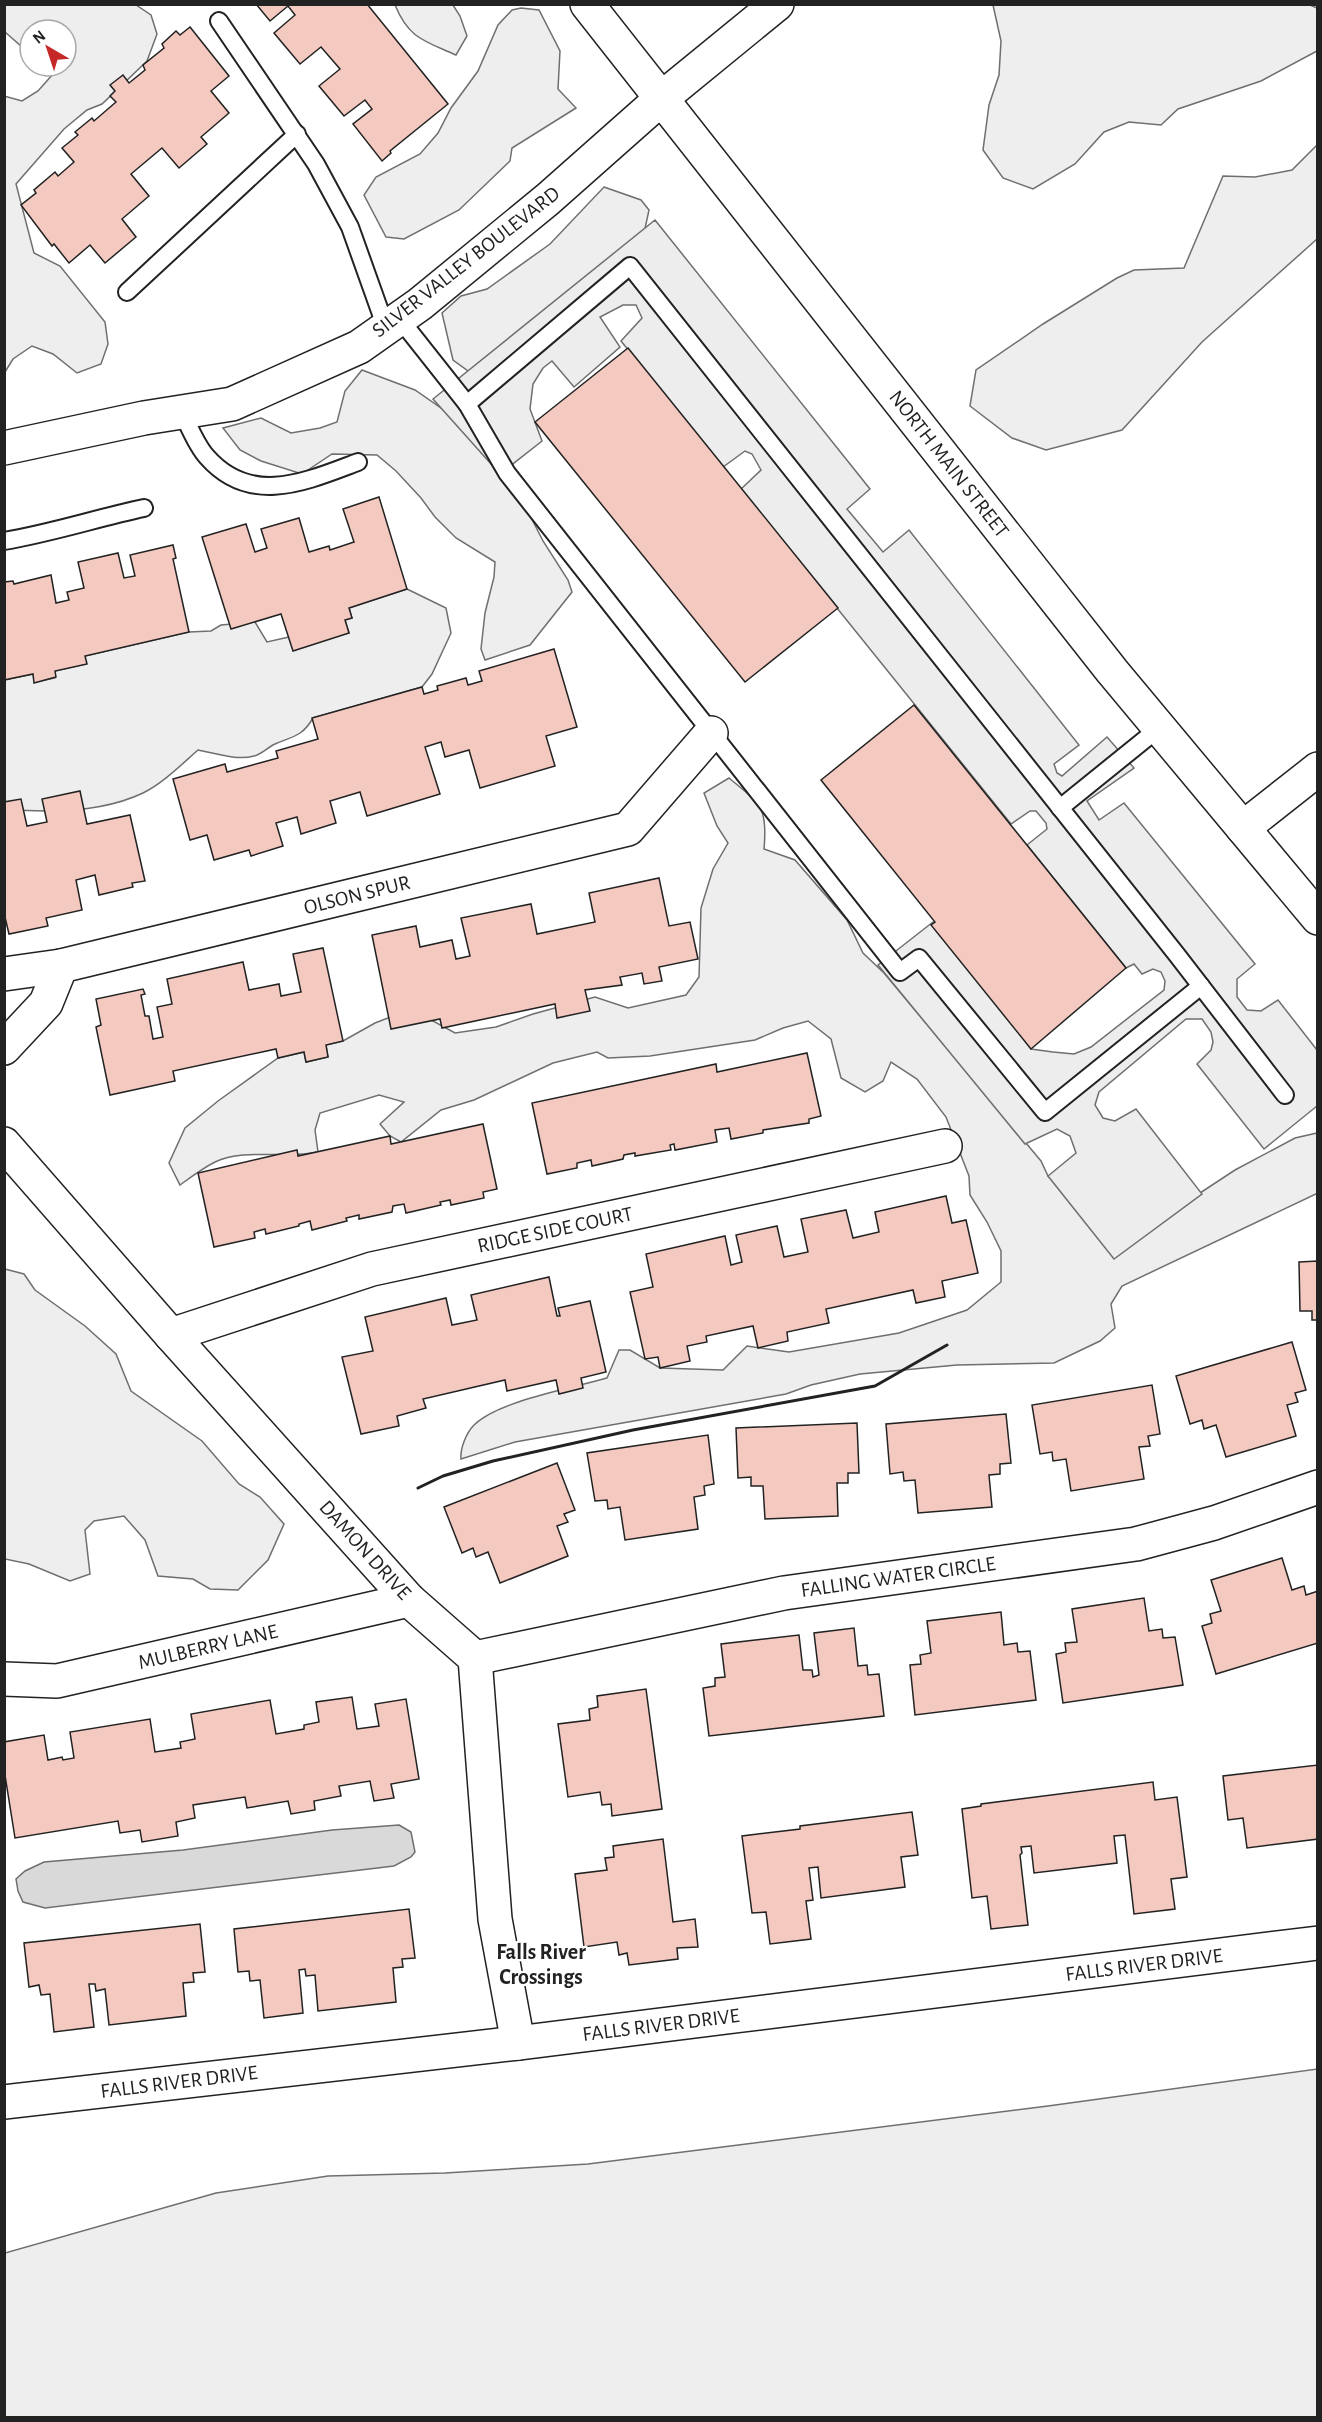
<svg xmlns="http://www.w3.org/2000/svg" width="1322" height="2422" font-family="'Alegreya Sans',sans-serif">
<rect width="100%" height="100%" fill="#fff"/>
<g fill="#eee" stroke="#6f6f6f" stroke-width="1.5">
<path d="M 5,5 L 136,5 L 151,15 L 157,34 L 147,61 L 102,104 L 87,110 L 64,129 L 16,184 L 34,253 L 60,266 L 105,322 L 108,344 L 101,364 L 77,373 L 53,354 L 32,346 L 13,359 L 5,372 L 4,96 L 22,101 L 38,91 L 53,74 L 51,66 L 66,66 L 66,30 L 30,30 L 30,50 L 21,46 L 5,32 Z"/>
<path d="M 395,5 L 453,5 L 460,16 L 467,36 L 456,55 C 425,41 409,39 395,5 Z"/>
<path d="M 1310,5 L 1317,8 L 1317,51 L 1261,81 L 1178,109 L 1161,125 L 1129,122 L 1104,132 L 1075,164 L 1033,189 L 1003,178 L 983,150 L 989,105 L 999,75 L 1001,41 L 993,5 Z"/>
<path d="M 521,8 L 539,10 L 560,51 L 558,89 L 576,108 L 512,148 L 510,161 L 459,210 L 404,239 L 386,237 L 364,195 L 376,177 L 420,154 L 438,133 L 451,108 L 478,71 L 498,25 L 512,10 Z"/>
<path d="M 1317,145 L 1317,239 L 1202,342 L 1122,430 L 1046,450 L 1012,438 L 970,406 L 976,370 L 1043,324 L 1117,278 L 1134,270 L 1184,268 L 1223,176 L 1255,177 L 1292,170 Z"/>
<path d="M 604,187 L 641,200 L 649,210 L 643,238 L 471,373 L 453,360 L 442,313 L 461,296 L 487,289 L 550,244 Z"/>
<path d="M 362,370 L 415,390 L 451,415 L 519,494 L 543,541 L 568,580 L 572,592 L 530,645 L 485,660 L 481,649 L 485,613 L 494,577 L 495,562 L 456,538 L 435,517 L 421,498 L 396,471 L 377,455 L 332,454 L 302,474 L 261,461 L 240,450 L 223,428 L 261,418 L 291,433 L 320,428 L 337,422 L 345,391 Z"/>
<path d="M 407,589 L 446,608 L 451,633 L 432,674 L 422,687 L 313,718 C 302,737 293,736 275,744 C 268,747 262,754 254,756 C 237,761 214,753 198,750 C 181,765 163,783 143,793 C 101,813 49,813 5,809 L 4,680 L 33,674 L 35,682 L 55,678 L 55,671 L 86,664 L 85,656 L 189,632 L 211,631 L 221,625 L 255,622 L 267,642 L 289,637 L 309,639 L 349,633 L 345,620 L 352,618 L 349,608 Z"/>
<path d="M 729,778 C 760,804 768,806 764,849 L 795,860 L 847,920 L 863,953 L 884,973 L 1041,1161 L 1048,1176 L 1124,1243 L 1235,1170 L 1295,1138 L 1317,1133 L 1318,1193 L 1122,1286 L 1111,1304 L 1115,1328 L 1100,1341 L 1054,1363 L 957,1365 L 860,1374 L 811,1385 L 786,1394 L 515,1442 L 461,1459 C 460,1449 466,1433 474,1425 C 498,1401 573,1388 607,1378 L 619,1350 L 630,1350 L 660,1368 L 723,1370 L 747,1346 L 789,1352 L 899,1333 L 967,1310 L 1001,1282 L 1001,1251 L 987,1222 L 970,1195 L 969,1176 L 946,1117 L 917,1079 L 891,1062 L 883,1081 L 865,1092 L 841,1078 L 831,1039 L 808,1021 L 783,1028 L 755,1040 L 650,1056 L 608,1058 L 597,1052 L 553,1063 L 474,1100 L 441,1110 L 401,1142 L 390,1136 L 380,1124 L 404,1102 L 379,1095 L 320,1113 L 315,1130 L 318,1152 C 286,1159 244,1148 215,1162 C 203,1168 191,1177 180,1185 L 169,1163 L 185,1128 L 218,1101 L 278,1058 L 304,1052 L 306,1062 L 328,1057 L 326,1045 L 343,1041 L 375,1023 L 411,1009 L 455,1033 L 496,1027 L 533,1014 L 595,997 L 628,1008 L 686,995 L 699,977 L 701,908 L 713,869 L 728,843 L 717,826 L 704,793 Z"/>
<path d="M 5,1269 L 24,1274 L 35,1290 L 85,1326 L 116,1354 L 131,1391 L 202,1441 L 239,1484 L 260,1497 L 284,1524 L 268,1560 L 238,1590 L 210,1589 L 193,1579 L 158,1576 L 145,1540 L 124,1516 L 94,1521 L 85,1530 L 90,1574 L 70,1581 L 29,1564 L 5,1559 Z"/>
<path d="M 1317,2069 L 1317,2417 L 5,2417 L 5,2253 L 216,2193 L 328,2176 L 445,2173 L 588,2164 L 1048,2106 Z"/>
</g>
<path fill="#ededed" stroke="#6f6f6f" stroke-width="1.5" d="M 655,220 L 870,489 L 847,509 L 883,552 L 909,530 L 1079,745 L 1054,764 L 1057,773 L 1062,776 L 1107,737 L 1134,768 L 1087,801 L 1099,820 L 1124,803 L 1255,964 L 1237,979 L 1237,997 L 1247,1010 L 1261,1011 L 1278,1000 L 1317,1050 L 1317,1106 L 1264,1149 L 1197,1064 L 1211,1050 L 1213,1042 L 1211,1032 L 1202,1019 L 1186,1019 L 1099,1092 L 1095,1105 L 1103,1118 L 1115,1121 L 1136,1109 L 1202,1194 L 1114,1259 L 1048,1176 L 1076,1153 L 1070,1136 L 1057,1129 L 1025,1144 L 878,965 L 933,922 L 1031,1049 L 1053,1052 L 1074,1054 L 1091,1047 L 1164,990 L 1165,981 L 1161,972 L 1153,969 L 1142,974 L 1134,964 L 1126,968 L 1027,845 L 1047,829 L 1046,823 L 1036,811 L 1030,811 L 1011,824 L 741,489 L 761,470 L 752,454 L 745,451 L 723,467 L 621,341 L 642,318 L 636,305 L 623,305 L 600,317 L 620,347 L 574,387 L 552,361 L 543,368 L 533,384 L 530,409 L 542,441 L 500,474 L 433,399 Z"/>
<path fill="#d9d9d9" stroke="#6f6f6f" stroke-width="1.5" d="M 399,1825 L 411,1832 L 415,1852 L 411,1857 L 394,1866 L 45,1908 L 23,1902 L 18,1891 L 16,1879 L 25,1871 L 44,1862 L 183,1850 L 332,1830 Z"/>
<g fill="#f3c9c0" stroke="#222" stroke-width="1.5">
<path d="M 256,4 L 367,4 L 448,104 L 390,151 L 391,153 L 382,161 L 353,124 L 372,109 L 365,100 L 344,116 L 319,86 L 340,69 L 321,47 L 300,64 L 274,33 L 295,15 L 288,6 L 270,21 Z"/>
<path d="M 190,27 L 229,76 L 211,91 L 229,113 L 201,137 L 207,144 L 179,168 L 162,148 L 131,174 L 149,196 L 122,219 L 136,237 L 105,263 L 90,245 L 69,263 L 54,244 L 52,246 L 21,205 L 36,193 L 34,190 L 55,172 L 58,176 L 74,162 L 62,148 L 78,135 L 75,132 L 92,118 L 94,121 L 116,102 L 110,96 L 115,91 L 110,85 L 123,75 L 129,83 L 145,70 L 143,65 L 164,48 L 162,44 L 176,31 L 180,35 Z"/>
<path d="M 628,348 L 838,608 L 745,682 L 535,422 Z"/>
<path d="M 379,497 L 407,589 L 349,608 L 352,618 L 345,620 L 349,633 L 293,651 L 281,614 L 231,629 L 202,537 L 246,524 L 255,552 L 267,548 L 261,529 L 299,518 L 309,552 L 329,546 L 330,550 L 354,542 L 343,509 Z"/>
<path d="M 173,545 L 176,558 L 173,559 L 189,632 L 85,656 L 87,664 L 55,671 L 56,677 L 34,683 L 33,674 L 4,680 L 4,582 L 13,581 L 14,584 L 51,575 L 56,603 L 69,600 L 67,592 L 84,588 L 78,562 L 118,553 L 124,578 L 135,576 L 130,555 Z"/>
<path d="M 554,649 L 577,727 L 546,736 L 555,766 L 480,788 L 469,750 L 445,757 L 441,742 L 425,747 L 440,794 L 367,816 L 360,792 L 330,801 L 336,823 L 301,834 L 297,817 L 276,823 L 283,846 L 251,856 L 249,850 L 214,860 L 207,835 L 190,840 L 173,779 L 225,764 L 227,772 L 278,758 L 276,751 L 318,739 L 312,718 L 422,687 L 424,694 L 438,690 L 437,686 L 466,678 L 468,685 L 482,681 L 479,671 Z"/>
<path d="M 914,705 L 1126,968 L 1031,1049 L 931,925 L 935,922 L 821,780 Z"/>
<path d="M 80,791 L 87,824 L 130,815 L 145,881 L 132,883 L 133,887 L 99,895 L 95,875 L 76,880 L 82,910 L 46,918 L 48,926 L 9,934 L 4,913 L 4,802 L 21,799 L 27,826 L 47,822 L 42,799 Z"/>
<path d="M 659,878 L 669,926 L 690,922 L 698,959 L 659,967 L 662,981 L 644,984 L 642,973 L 620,977 L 622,985 L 585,990 L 590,1011 L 557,1018 L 555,1004 L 442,1028 L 440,1019 L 391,1029 L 372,935 L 416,926 L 420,947 L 452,940 L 456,959 L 470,956 L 461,918 L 531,904 L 537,934 L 595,922 L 589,893 Z"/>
<path d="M 323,948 L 343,1041 L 326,1045 L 328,1057 L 306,1062 L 304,1052 L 278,1058 L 276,1049 L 173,1071 L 175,1081 L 110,1095 L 96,1027 L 101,1025 L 96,999 L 143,989 L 145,994 L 141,995 L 145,1016 L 149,1016 L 153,1039 L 163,1037 L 157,1007 L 172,1004 L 167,979 L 243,962 L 249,990 L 279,984 L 281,996 L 301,992 L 293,954 Z"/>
<path d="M 807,1053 L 821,1116 L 809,1119 L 809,1123 L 763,1130 L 763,1133 L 731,1139 L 729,1128 L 715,1130 L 717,1142 L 675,1150 L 674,1144 L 670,1145 L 671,1150 L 635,1156 L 635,1153 L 624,1155 L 623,1159 L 592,1166 L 591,1160 L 577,1163 L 577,1168 L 547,1174 L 532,1103 L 716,1064 L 717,1072 Z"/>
<path d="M 483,1124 L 497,1189 L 483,1192 L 484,1198 L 451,1205 L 450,1200 L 440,1202 L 441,1205 L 406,1213 L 404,1204 L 393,1206 L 392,1212 L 359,1219 L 359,1215 L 346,1218 L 347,1221 L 312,1230 L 310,1221 L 299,1224 L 299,1226 L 266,1234 L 265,1229 L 254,1232 L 255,1238 L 214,1247 L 198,1173 L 297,1150 L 298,1156 L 390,1136 L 391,1144 Z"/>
<path d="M 946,1196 L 952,1223 L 966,1220 L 978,1273 L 942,1281 L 945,1297 L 916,1303 L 913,1290 L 826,1309 L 829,1323 L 787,1332 L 788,1341 L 758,1348 L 753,1326 L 706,1336 L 707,1342 L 687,1346 L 690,1361 L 660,1368 L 658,1357 L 645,1359 L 630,1292 L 653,1287 L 646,1254 L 725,1236 L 731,1265 L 742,1262 L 736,1235 L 777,1226 L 784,1257 L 808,1252 L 801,1219 L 846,1210 L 853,1238 L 879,1232 L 875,1212 Z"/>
<path d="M 1318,1261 L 1318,1320 L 1312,1320 L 1312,1311 L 1300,1311 L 1299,1262 Z"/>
<path d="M 549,1277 L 557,1316 L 560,1316 L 558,1308 L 590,1301 L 606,1372 L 581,1378 L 583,1388 L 559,1394 L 556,1380 L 507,1391 L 505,1380 L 423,1399 L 426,1408 L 397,1416 L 399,1426 L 361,1434 L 342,1357 L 373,1351 L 365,1317 L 446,1298 L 452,1325 L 477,1320 L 471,1295 Z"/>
<path d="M 1292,1342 L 1306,1390 L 1295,1393 L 1298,1402 L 1287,1405 L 1296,1436 L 1226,1457 L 1216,1425 L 1204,1429 L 1202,1420 L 1190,1424 L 1176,1376 Z"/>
<path d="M 1152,1385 L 1160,1434 L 1148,1436 L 1150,1446 L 1139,1447 L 1144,1479 L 1071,1491 L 1066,1459 L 1053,1461 L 1052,1452 L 1040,1454 L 1032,1405 Z"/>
<path d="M 1006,1414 L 1011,1463 L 1000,1464 L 1000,1474 L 989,1475 L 992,1507 L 918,1513 L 915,1480 L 904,1481 L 903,1472 L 890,1474 L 886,1424 Z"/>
<path d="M 857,1423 L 859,1473 L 848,1473 L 848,1483 L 837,1483 L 838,1516 L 765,1519 L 763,1486 L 751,1486 L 751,1477 L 738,1478 L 736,1428 Z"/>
<path d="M 708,1435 L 714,1484 L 704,1486 L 705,1495 L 694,1497 L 698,1529 L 625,1540 L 620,1507 L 608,1509 L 607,1500 L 595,1501 L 587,1453 Z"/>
<path d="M 557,1463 L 575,1510 L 564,1514 L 568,1522 L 557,1526 L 568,1556 L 500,1583 L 488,1552 L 476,1557 L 473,1548 L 462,1553 L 444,1507 Z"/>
<path d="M 1282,1558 L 1292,1590 L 1304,1586 L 1306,1595 L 1318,1591 L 1318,1643 L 1216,1674 L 1202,1626 L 1212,1623 L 1210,1614 L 1221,1611 L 1211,1580 Z"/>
<path d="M 1144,1598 L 1149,1631 L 1162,1629 L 1163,1638 L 1175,1637 L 1183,1685 L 1063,1703 L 1056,1654 L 1066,1652 L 1065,1643 L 1077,1642 L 1072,1609 Z"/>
<path d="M 1001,1612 L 1004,1645 L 1017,1643 L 1018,1652 L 1030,1651 L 1036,1700 L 915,1715 L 910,1665 L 921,1664 L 920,1655 L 931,1653 L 927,1621 Z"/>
<path d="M 854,1628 L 858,1666 L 867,1665 L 868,1675 L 879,1674 L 884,1716 L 709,1736 L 703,1688 L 715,1686 L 715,1678 L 725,1677 L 721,1644 L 799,1635 L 803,1670 L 812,1670 L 813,1677 L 819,1675 L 814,1633 Z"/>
<path d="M 646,1689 L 662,1809 L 612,1816 L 611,1804 L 602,1805 L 600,1792 L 568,1797 L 558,1724 L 590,1720 L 589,1709 L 598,1707 L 597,1696 Z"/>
<path d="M 352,1697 L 357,1729 L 379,1726 L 375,1704 L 406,1699 L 419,1779 L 391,1784 L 394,1798 L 374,1801 L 370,1781 L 339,1786 L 341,1796 L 314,1801 L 315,1810 L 291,1814 L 288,1801 L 247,1808 L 245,1797 L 193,1805 L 195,1818 L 176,1822 L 178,1836 L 142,1842 L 140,1830 L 120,1833 L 118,1821 L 15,1838 L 4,1769 L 4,1742 L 44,1735 L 48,1760 L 62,1757 L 63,1760 L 74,1758 L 70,1732 L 150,1719 L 155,1752 L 181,1748 L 180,1742 L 195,1739 L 191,1714 L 270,1700 L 276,1734 L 304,1729 L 304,1725 L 319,1722 L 316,1702 Z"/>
<path d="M 1318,1765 L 1318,1839 L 1247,1848 L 1243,1818 L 1228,1820 L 1223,1776 Z"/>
<path d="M 1153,1782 L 1155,1800 L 1177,1797 L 1187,1877 L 1171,1879 L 1175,1909 L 1134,1914 L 1125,1835 L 1114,1836 L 1117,1863 L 1034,1873 L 1031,1846 L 1021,1847 L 1022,1853 L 1020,1855 L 1028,1925 L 991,1929 L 987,1896 L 972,1898 L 962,1809 L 981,1806 L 981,1804 Z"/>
<path d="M 912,1812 L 918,1855 L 901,1857 L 905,1887 L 821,1898 L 818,1867 L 809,1868 L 813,1900 L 806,1901 L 811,1939 L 770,1944 L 766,1912 L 752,1913 L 742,1836 L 800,1829 L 800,1826 Z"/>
<path d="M 663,1839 L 673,1922 L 695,1919 L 698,1947 L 677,1948 L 678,1959 L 629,1965 L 627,1953 L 619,1955 L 617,1942 L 584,1947 L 575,1874 L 607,1870 L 605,1858 L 614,1857 L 613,1846 Z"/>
<path d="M 409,1909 L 415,1958 L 402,1959 L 403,1967 L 393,1968 L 396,2002 L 318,2011 L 315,1975 L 306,1976 L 305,1969 L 299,1970 L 303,2013 L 264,2018 L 260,1980 L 250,1981 L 249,1971 L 238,1972 L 234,1929 Z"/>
<path d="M 200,1924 L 205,1972 L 193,1973 L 194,1982 L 183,1983 L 186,2016 L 109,2025 L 105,1989 L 96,1991 L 95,1984 L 89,1984 L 94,2027 L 54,2032 L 50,1994 L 41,1995 L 39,1985 L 29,1987 L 24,1943 Z"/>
</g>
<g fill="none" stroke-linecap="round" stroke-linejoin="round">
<g stroke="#222" stroke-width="20">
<g id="service">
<path d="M 219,21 L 316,164 L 350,227 L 386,328"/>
<path d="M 127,292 L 297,134"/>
<path d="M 399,318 L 467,404 L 630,266 L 1177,955 L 1285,1095"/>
<path d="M 467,404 L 507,473 L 900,972 L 919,958 L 1045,1112 L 1201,986"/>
<path d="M 182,412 C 189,426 196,445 207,457 C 251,507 307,481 358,462"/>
<path d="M 4,541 C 52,533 97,518 144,508"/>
<path d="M 1060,808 L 1159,728"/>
</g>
</g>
<g stroke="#222" stroke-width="36">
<g id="minor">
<path d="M 4,448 L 144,418 L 232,404 L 359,347 L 420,304 L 548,199 L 662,98 L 777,4"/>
<path d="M 1243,828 L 1318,769"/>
<path d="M 4,974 L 61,966"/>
<path d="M 4,1048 L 46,1003 L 61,966 L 628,829 L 711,733"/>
<path d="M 4,1144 L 171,1335 L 409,1600 L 475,1658 L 495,1919 L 518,2043"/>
<path d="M 171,1335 L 372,1269 L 945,1146"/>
<path d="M 475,1658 L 784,1593 L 1136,1544 L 1214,1523 L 1318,1487"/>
<path d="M 4,1679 L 57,1681 L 409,1600"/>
<path d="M 4,2102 L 518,2043 L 1318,1943"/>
</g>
</g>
<g stroke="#222" stroke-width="36">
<path id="primary" d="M 587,4 L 1112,671 L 1318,918"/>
</g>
<use href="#service" stroke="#fff" stroke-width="16"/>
<use href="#minor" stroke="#fff" stroke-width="33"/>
<use href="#primary" stroke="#fff" stroke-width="33"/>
<path stroke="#222" stroke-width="3" d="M 418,1488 L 443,1476 L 493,1461 L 633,1430 L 875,1386 L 947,1345"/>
</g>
<g text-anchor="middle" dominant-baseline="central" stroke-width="4.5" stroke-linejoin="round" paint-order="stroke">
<g font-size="21" fill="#222" stroke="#fff">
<text transform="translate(466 262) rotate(-38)">SILVER VALLEY BOULEVARD</text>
<text transform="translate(949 464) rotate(52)">NORTH MAIN STREET</text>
<text transform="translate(357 895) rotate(-14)">OLSON SPUR</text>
<text transform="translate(555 1230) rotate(-12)">RIDGE SIDE COURT</text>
<text transform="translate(365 1550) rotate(48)">DAMON DRIVE</text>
<text transform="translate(898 1577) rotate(-8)">FALLING WATER CIRCLE</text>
<text transform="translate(208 1647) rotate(-13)">MULBERRY LANE</text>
<text transform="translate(1144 1965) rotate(-7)">FALLS RIVER DRIVE</text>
<text transform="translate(661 2025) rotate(-7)">FALLS RIVER DRIVE</text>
<text transform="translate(179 2082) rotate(-7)">FALLS RIVER DRIVE</text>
</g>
<g font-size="22" font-weight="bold" fill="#222" stroke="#fff">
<text x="541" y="1952">Falls River<tspan x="541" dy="25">Crossings</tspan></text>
</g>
</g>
<rect width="1322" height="2422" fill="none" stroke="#222222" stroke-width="12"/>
<g transform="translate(48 48) rotate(321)"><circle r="28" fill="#ffffff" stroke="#a7a7a7" stroke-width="1.5"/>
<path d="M0-4.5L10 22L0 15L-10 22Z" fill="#c62828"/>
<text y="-9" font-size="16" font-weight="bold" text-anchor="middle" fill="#222222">N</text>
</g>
</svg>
